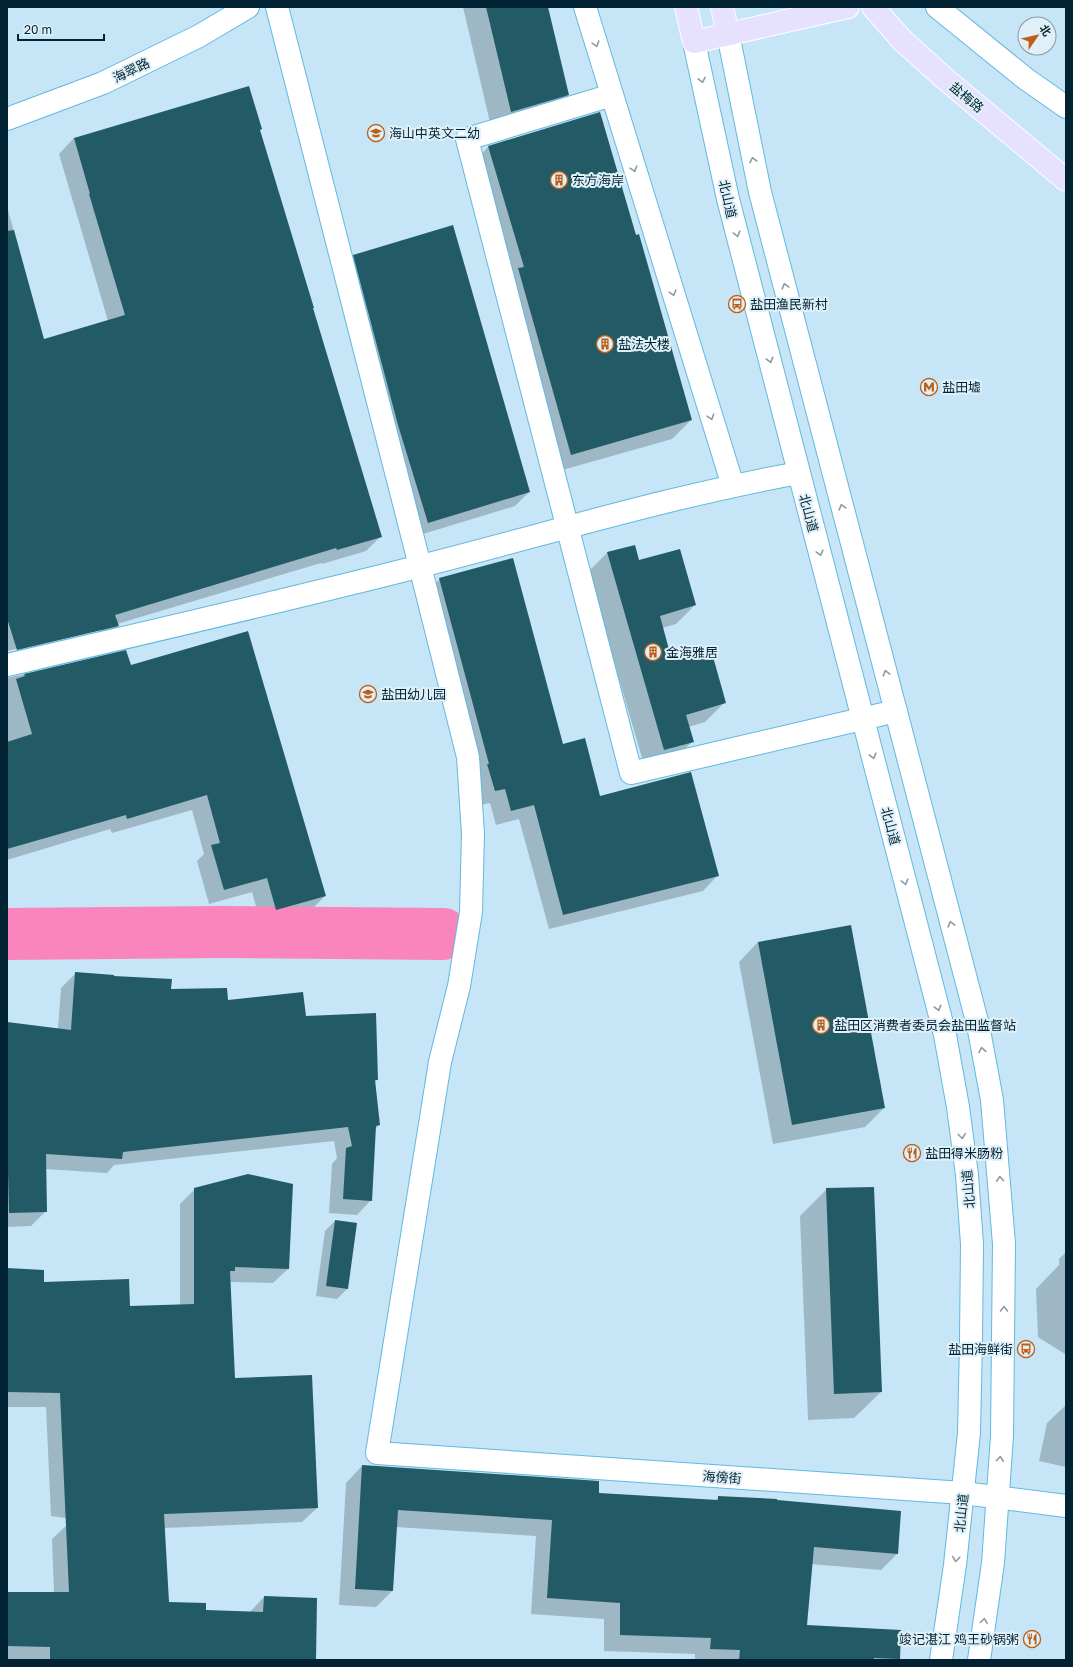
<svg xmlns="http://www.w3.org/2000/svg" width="1073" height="1667" font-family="'Golos Text','Noto Sans SC',sans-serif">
<rect width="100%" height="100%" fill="#c6e5f6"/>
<g fill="#0003">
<path d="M 463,7 L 547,7 L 568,95 L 549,114 L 492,131 Z"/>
<path d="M 259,130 L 381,536 L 366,551 L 322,564 L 321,563 L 117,624 L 118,626 L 103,641 L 7,663 L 7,653 L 101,631 L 101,629 L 7,651 L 7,206 L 43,340 L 108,321 L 59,154 L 74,138 Z"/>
<path d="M 489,146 L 691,420 L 672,439 L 552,473 L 470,166 Z"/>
<path d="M 354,256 L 529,492 L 515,506 L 413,537 L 339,271 Z"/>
<path d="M 607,553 L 639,562 L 695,605 L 676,624 L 662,628 L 671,659 L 724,703 L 705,722 L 688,727 L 693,741 L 673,760 L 645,768 L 588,572 Z"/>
<path d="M 440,579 L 563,745 L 599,797 L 717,876 L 703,891 L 549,929 L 519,819 L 496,825 L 490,803 L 480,805 L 425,593 Z"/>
<path d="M 125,651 L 130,666 L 325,896 L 310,911 L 261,924 L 252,892 L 209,904 L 197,861 L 204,854 L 192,810 L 112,833 L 110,829 L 7,860 L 7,678 Z"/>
<path d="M 758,942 L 884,1108 L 865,1127 L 773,1144 L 739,962 Z"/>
<path d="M 76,973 L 305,1017 L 377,1080 L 375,1082 L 379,1125 L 375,1129 L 371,1200 L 357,1215 L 329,1213 L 332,1164 L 337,1158 L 334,1141 L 114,1165 L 107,1173 L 45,1169 L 46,1211 L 31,1226 L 7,1227 L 7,1023 L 58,1029 L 61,988 Z"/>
<path d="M 195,1189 L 288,1269 L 273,1283 L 230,1282 L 234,1379 L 317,1508 L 302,1522 L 164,1528 L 168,1603 L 205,1611 L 249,1613 L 264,1597 L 316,1599 L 315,1660 L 7,1660 L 7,1593 L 54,1593 L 52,1539 L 67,1525 L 80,1520 L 51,1516 L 46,1407 L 7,1407 L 7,1269 L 43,1283 L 129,1307 L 180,1305 L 180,1204 Z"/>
<path d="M 827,1189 L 881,1392 L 854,1418 L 808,1420 L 800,1216 Z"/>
<path d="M 335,1221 L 356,1223 L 347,1289 L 337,1299 L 316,1296 L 325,1231 Z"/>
<path d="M 1066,1252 L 1066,1467 L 1039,1461 L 1047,1423 L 1066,1405 L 1065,1354 L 1038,1337 L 1036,1289 L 1059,1265 L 1059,1259 Z"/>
<path d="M 362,1466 L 597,1494 L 715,1501 L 719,1497 L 897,1554 L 881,1570 L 811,1564 L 806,1626 L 900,1631 L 898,1660 L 695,1660 L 695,1654 L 604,1651 L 604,1619 L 531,1614 L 536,1536 L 396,1527 L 392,1591 L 376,1607 L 339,1605 L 346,1483 Z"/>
</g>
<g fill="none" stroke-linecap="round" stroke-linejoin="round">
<path stroke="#f985bc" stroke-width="52" d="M 7,934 L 222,932 L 443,934"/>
</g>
<g fill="#225b66">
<path d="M 486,7 L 548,7 L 569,95 L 511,112 Z"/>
<path d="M 249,86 L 262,129 L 260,130 L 314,308 L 313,308 L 382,537 L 337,550 L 336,548 L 115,615 L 119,626 L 17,650 L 7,618 L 7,231 L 14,230 L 44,339 L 125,315 L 89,194 L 90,194 L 74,138 Z"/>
<path d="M 600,112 L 636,235 L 639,234 L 692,420 L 571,455 L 518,268 L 524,267 L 488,146 Z"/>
<path d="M 453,225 L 530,492 L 428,523 L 398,425 L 353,255 Z"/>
<path d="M 635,545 L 639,560 L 680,549 L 696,605 L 660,616 L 671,657 L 710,646 L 726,703 L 686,715 L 694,742 L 664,750 L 607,552 Z"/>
<path d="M 513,558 L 563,744 L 585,738 L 600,796 L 691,772 L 719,876 L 563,915 L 534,805 L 511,811 L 505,789 L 495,791 L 487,764 L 489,764 L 439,578 Z"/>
<path d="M 248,631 L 326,896 L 276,910 L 267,878 L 224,890 L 211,845 L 220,843 L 207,795 L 127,819 L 126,815 L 7,849 L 7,742 L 32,734 L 16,679 L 25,676 L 24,674 L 126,650 L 131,665 Z"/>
<path d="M 851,925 L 885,1108 L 792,1125 L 758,942 Z"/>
<path d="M 75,972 L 114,975 L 114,976 L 172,979 L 171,989 L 227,988 L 228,1000 L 303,992 L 306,1016 L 376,1013 L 378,1080 L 375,1080 L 380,1125 L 376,1126 L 372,1201 L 343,1199 L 346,1148 L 352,1146 L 348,1127 L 123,1152 L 122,1159 L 46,1154 L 47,1212 L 9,1213 L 7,1130 L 8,1127 L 7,1022 L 71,1030 Z"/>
<path d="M 248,1174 L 293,1184 L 289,1269 L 235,1267 L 235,1271 L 230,1271 L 235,1378 L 312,1375 L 318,1508 L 164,1514 L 169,1602 L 206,1603 L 206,1610 L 263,1612 L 264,1596 L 317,1598 L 316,1660 L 50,1660 L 50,1647 L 7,1646 L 7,1592 L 69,1592 L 60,1393 L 7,1392 L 7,1268 L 44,1270 L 44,1282 L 129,1279 L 130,1306 L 194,1304 L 194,1188 Z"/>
<path d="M 874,1187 L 882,1392 L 834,1394 L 826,1188 Z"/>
<path d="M 335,1220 L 357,1223 L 348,1289 L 326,1286 Z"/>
<path d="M 362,1465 L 599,1481 L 599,1493 L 718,1500 L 718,1496 L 777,1499 L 777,1500 L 901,1511 L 898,1554 L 814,1547 L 807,1625 L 901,1630 L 900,1659 L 874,1658 L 874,1660 L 739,1660 L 740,1650 L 710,1649 L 711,1638 L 620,1635 L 620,1603 L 547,1598 L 552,1520 L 398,1510 L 393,1591 L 355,1589 Z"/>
</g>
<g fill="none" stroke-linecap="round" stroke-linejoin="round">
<g stroke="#63b8e2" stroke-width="24">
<g id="street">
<path d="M 277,7 L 420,566 L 468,757 L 473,834 L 471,912 L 459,986 L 440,1062 L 377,1453 L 963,1493 L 1066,1506"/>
<path d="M 585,7 L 733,486"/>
<path d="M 937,7 L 1026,79 L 1066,107"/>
<path d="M 612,95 L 467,139 L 631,773 L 896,711"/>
<path d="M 7,665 C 145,633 284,601 421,566 C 547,534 671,496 799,473"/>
</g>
</g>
<g stroke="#63b8e2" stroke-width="24">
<g id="secondary">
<path d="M 728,34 L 760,192 L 978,1025 L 992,1100 L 1004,1244 L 1002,1436 L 993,1563 L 979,1660"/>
<path d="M 694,42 L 728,199 L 945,1035 L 958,1107 L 967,1175 L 972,1244 L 971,1341 L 969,1433 L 955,1565 L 941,1660"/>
<path d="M 7,119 L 103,83 L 199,36 L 248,7"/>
</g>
</g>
<g stroke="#fff" stroke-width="24">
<g id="primary">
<path d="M 686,7 L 694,42 L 848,7"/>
<path d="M 722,7 L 728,34"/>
<path d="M 873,7 L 902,40 L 944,78 L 1066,180"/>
</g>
</g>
<use href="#street" stroke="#fff" stroke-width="22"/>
<use href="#secondary" stroke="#fff" stroke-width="22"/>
<use href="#primary" stroke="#e6e2fe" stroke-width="22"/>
</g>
<defs><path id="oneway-chevron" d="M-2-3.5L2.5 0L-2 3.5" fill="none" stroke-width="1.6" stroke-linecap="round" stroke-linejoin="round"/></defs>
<g stroke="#8c9ca3">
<use href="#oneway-chevron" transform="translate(596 44) rotate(73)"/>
<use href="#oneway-chevron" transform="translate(702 80) rotate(78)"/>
<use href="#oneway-chevron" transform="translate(753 160) rotate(-102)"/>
<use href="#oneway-chevron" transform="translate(634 169) rotate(73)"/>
<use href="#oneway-chevron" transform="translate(737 234) rotate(75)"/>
<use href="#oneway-chevron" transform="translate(785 286) rotate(-105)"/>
<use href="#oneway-chevron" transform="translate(673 293) rotate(73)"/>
<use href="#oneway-chevron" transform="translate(770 360) rotate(75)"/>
<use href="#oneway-chevron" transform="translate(711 417) rotate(73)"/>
<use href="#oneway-chevron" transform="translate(842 507) rotate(-105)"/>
<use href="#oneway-chevron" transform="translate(820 553) rotate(75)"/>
<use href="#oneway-chevron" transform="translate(886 673) rotate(-105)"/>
<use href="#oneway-chevron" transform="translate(873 756) rotate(75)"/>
<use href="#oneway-chevron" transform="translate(905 882) rotate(75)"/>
<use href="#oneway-chevron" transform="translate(951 924) rotate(-105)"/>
<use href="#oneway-chevron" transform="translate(938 1008) rotate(75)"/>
<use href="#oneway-chevron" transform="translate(982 1050) rotate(-101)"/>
<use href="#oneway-chevron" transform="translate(962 1136) rotate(83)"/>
<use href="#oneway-chevron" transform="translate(1000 1179) rotate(-94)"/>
<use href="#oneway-chevron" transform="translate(1004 1309) rotate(-90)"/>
<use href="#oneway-chevron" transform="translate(1000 1459) rotate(-85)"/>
<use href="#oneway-chevron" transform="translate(956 1559) rotate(96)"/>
<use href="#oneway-chevron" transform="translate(984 1621) rotate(-82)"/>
</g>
<defs>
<g id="school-ring" transform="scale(0.9)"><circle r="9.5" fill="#e0f0f8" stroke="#be5f15" stroke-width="1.5"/><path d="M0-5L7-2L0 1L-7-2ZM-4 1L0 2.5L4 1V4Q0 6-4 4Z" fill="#be5f15"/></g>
<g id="building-ring" transform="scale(0.9)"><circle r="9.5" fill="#e0f0f8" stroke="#be5f15" stroke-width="1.5"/><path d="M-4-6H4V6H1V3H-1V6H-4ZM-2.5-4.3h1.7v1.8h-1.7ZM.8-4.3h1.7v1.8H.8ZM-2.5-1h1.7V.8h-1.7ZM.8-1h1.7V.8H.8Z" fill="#be5f15"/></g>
<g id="bus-ring" transform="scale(0.9)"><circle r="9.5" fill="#e0f0f8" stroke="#be5f15" stroke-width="1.5"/><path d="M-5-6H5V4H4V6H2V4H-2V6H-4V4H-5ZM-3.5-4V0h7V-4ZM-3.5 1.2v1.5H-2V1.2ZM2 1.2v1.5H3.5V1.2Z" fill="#be5f15"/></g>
<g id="metro-ring" transform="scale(0.9)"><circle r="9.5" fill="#e0f0f8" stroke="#be5f15" stroke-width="1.5"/><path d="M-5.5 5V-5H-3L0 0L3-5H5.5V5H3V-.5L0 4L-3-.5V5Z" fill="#be5f15"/></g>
<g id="restaurant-ring" transform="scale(0.9)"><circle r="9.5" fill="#e0f0f8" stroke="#be5f15" stroke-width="1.5"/><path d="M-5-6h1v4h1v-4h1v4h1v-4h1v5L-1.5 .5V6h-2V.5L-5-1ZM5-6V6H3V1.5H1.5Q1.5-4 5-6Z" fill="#be5f15"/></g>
</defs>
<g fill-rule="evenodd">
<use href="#school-ring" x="376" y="133"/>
<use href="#building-ring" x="559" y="180"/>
<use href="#bus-ring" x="737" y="304"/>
<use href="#building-ring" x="605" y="344"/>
<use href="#metro-ring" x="929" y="387"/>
<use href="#building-ring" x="653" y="652"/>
<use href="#school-ring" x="368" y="694"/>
<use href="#building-ring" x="821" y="1025"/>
<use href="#restaurant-ring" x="912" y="1153"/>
<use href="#bus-ring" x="1026" y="1349"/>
<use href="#restaurant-ring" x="1032" y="1639"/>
</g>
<g text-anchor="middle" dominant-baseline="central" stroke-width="4" stroke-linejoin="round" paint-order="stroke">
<g font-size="13" fill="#002232" stroke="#e0f0f8">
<text transform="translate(131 70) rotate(-26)">海翠路</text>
<text transform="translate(967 97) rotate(40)">盐梅路</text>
<text transform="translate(728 199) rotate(77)">北山道</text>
<text transform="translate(809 513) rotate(75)">北山道</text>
<text transform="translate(891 826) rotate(75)">北山道</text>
<text transform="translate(968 1189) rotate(-95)">北山道</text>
<text transform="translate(722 1477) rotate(4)">海傍街</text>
<text transform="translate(961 1513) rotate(-84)">北山道</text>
</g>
<g font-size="13" fill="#002232" stroke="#e0f0f8" text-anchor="start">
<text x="389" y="133">海山中英文二幼</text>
<text x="572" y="180">东方海岸</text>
<text x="750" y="304">盐田渔民新村</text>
<text x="618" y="344">盐法大楼</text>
<text x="942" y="387">盐田墟</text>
<text x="666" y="652">金海雅居</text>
<text x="381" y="694">盐田幼儿园</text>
<text x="834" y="1025">盐田区消费者委员会盐田监督站</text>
<text x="925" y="1153">盐田得米肠粉</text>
<text x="1013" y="1349" text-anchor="end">盐田海鲜街</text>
<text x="1019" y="1639" text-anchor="end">竣记湛江 鸡王砂锅粥</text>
</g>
</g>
<rect width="1073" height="1667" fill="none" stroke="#002232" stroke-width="16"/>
<g transform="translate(1037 36) rotate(56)"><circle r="19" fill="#e0f0f8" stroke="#869ea9"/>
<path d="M0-3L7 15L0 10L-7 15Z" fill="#be5f15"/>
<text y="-6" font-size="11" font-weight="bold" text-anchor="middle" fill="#002232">北</text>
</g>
<path d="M18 34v6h86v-6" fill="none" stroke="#002232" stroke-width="2"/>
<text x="24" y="34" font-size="12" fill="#002232" stroke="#e0f0f8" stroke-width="3" paint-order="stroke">20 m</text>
</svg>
